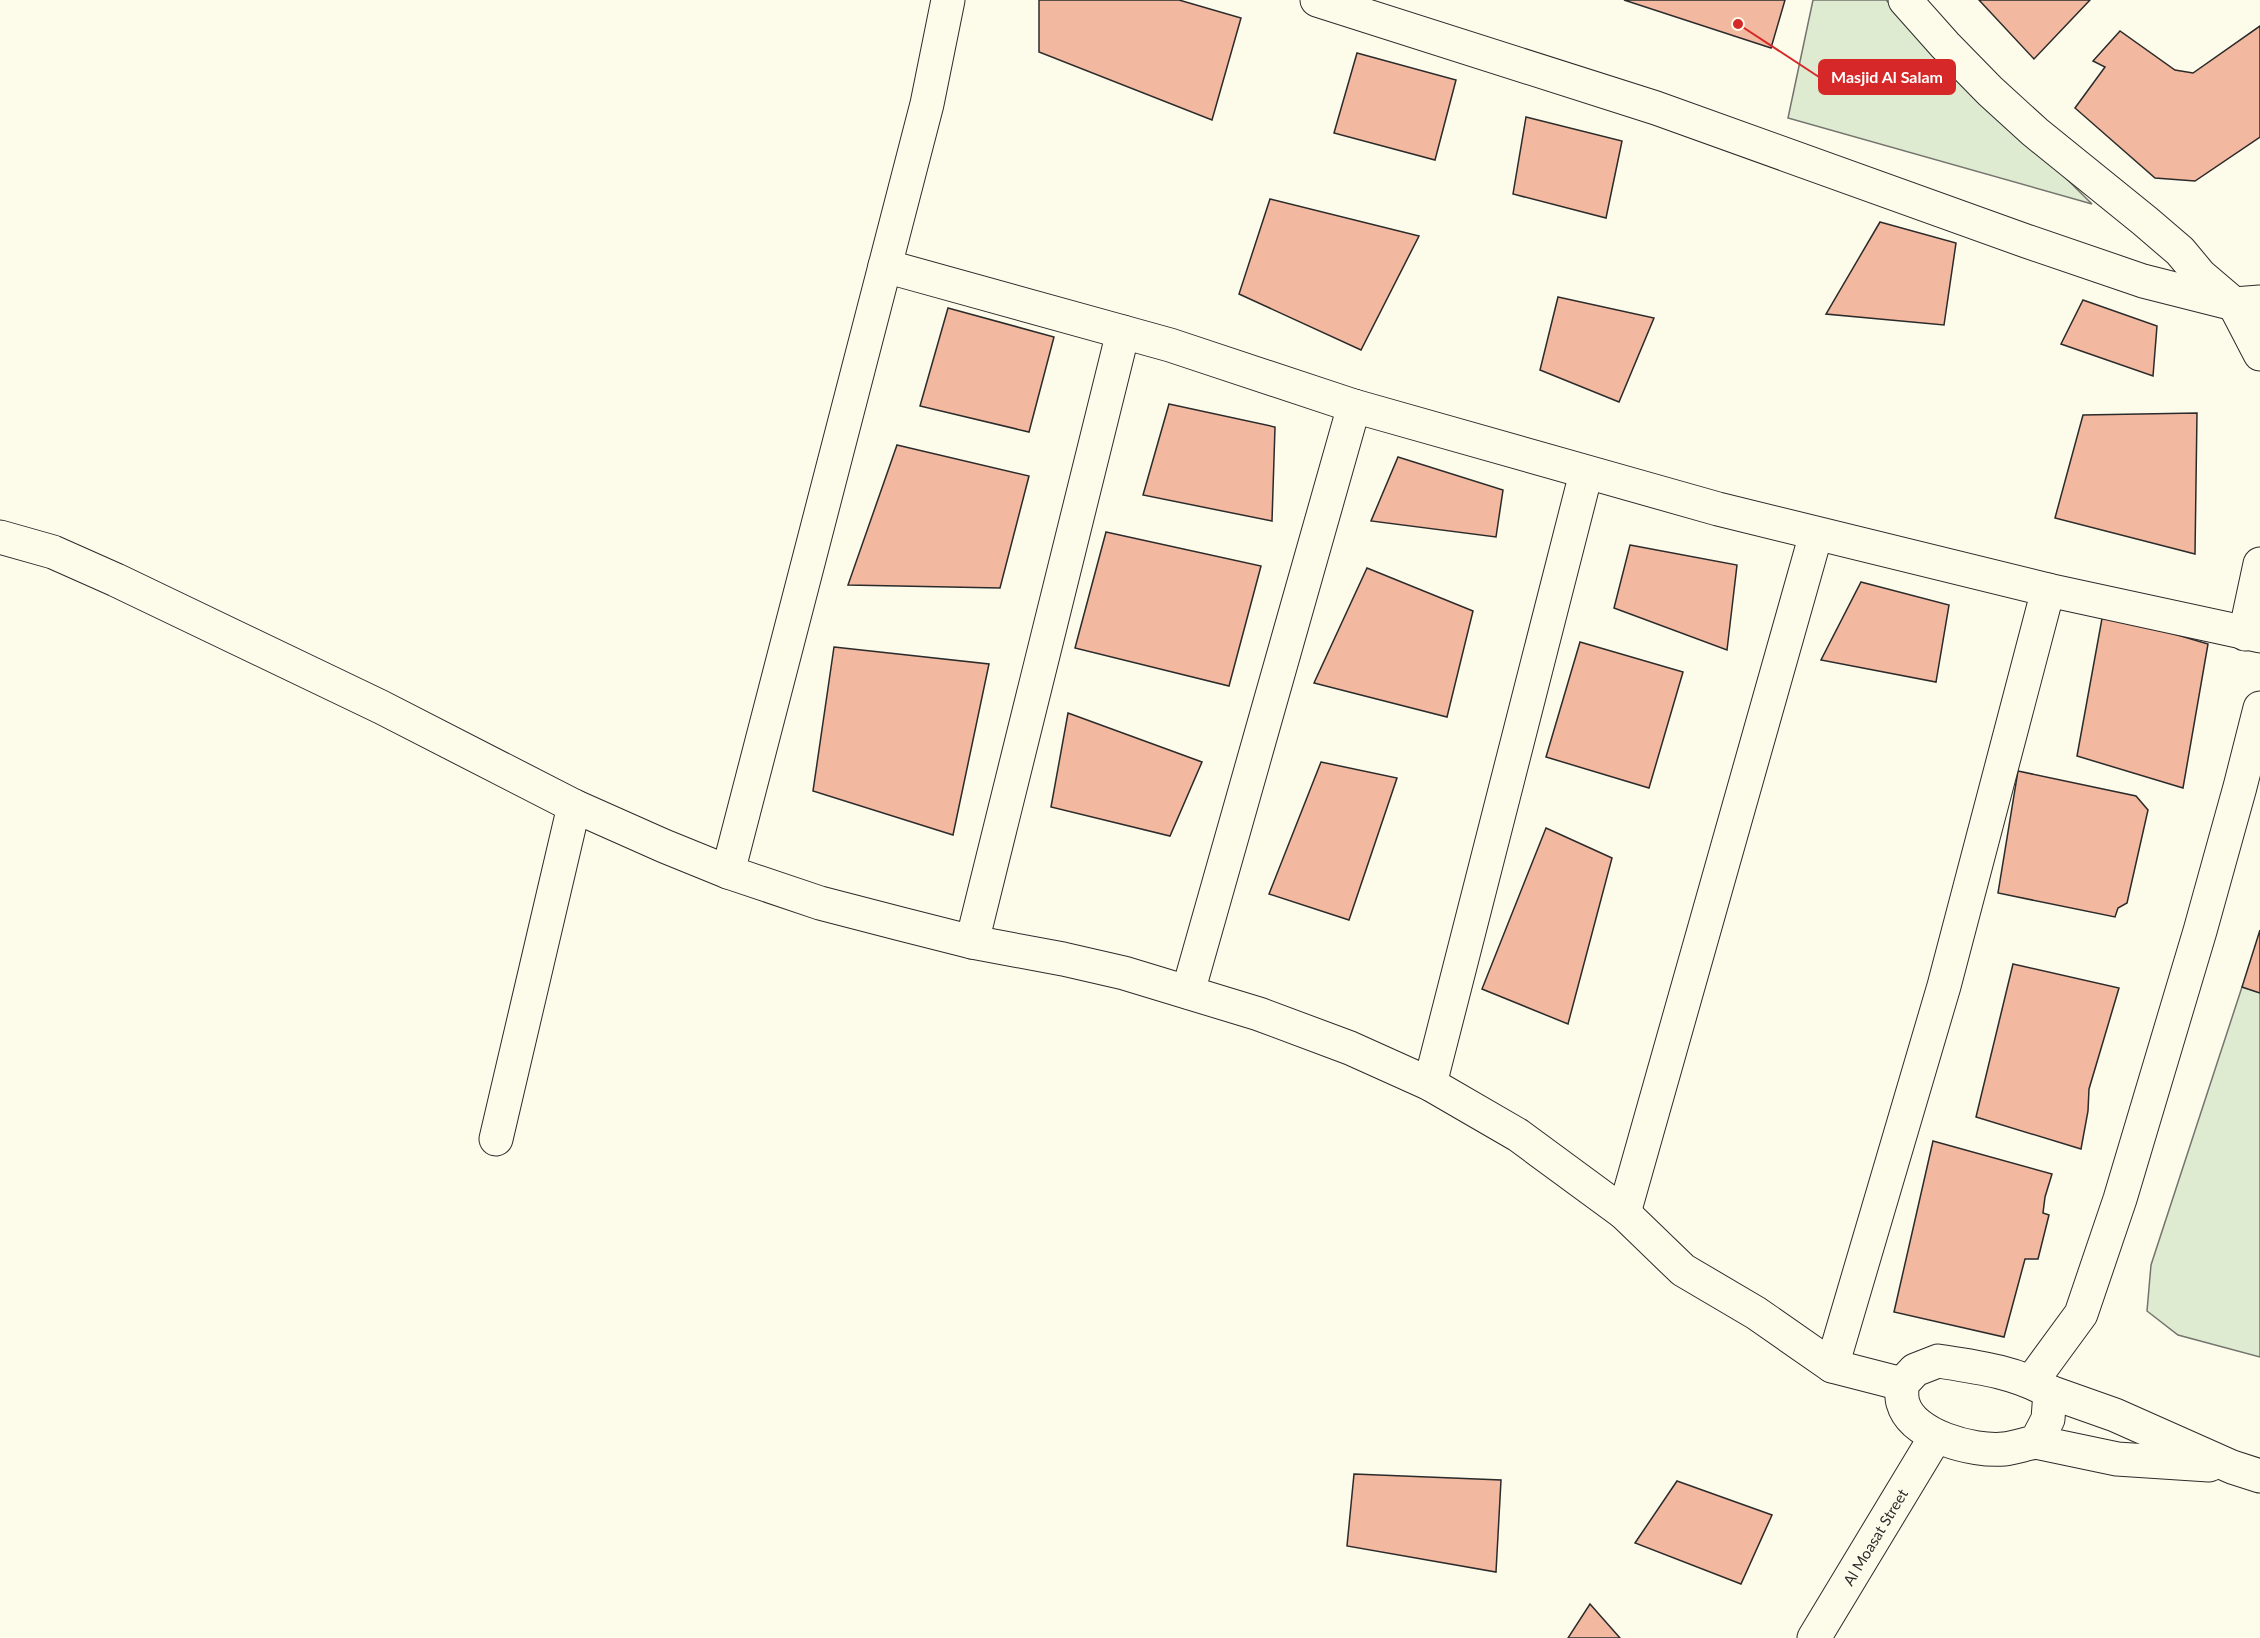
<svg xmlns="http://www.w3.org/2000/svg" width="2260" height="1638" font-family="Lato,sans-serif">
<rect width="100%" height="100%" fill="#fdfbea"/>
<g fill="#deebd1" stroke="#74746e" stroke-width="1.5">
<path d="M 1813,0 L 1886,0 L 2092,204 L 1788,118 Z"/>
<path d="M 2242,987 L 2260,993 L 2260,1357 L 2178,1335 L 2147,1311 L 2151,1265 Z"/>
</g>
<g fill="#f2b8a0" stroke="#2b2b2b" stroke-width="1.5">
<path d="M 1039,0 L 1179,0 L 1241,18 L 1212,120 L 1039,52 Z"/>
<path d="M 1624,0 L 1785,0 L 1771,48 Z"/>
<path d="M 1979,0 L 2090,0 L 2034,59 Z"/>
<path d="M 2260,26 L 2260,137 L 2195,181 L 2155,178 L 2075,108 L 2105,67 L 2093,61 L 2120,31 L 2175,70 L 2193,73 Z"/>
<path d="M 1357,53 L 1456,80 L 1435,160 L 1334,133 Z"/>
<path d="M 1526,117 L 1622,141 L 1606,218 L 1513,194 Z"/>
<path d="M 1270,199 L 1419,236 L 1361,350 L 1239,294 Z"/>
<path d="M 1880,222 L 1956,243 L 1944,325 L 1826,314 Z"/>
<path d="M 1558,297 L 1654,318 L 1619,402 L 1540,370 Z"/>
<path d="M 2083,300 L 2157,326 L 2153,376 L 2061,344 Z"/>
<path d="M 948,308 L 1054,337 L 1029,432 L 920,406 Z"/>
<path d="M 1169,404 L 1275,427 L 1272,521 L 1143,495 Z"/>
<path d="M 2197,413 L 2195,554 L 2055,518 L 2083,415 Z"/>
<path d="M 897,445 L 1029,476 L 1000,588 L 848,585 Z"/>
<path d="M 1398,457 L 1503,490 L 1496,537 L 1371,521 Z"/>
<path d="M 1106,532 L 1261,566 L 1229,686 L 1075,648 Z"/>
<path d="M 1630,545 L 1737,565 L 1727,650 L 1614,608 Z"/>
<path d="M 1367,568 L 1473,611 L 1447,717 L 1314,683 Z"/>
<path d="M 1861,582 L 1949,605 L 1936,682 L 1821,660 Z"/>
<path d="M 2103,613 L 2208,644 L 2183,788 L 2077,756 Z"/>
<path d="M 1580,642 L 1683,672 L 1649,788 L 1546,757 Z"/>
<path d="M 834,647 L 989,664 L 953,835 L 813,791 Z"/>
<path d="M 1068,713 L 1202,762 L 1170,836 L 1051,807 Z"/>
<path d="M 1321,762 L 1397,778 L 1349,920 L 1269,894 Z"/>
<path d="M 2018,771 L 2136,796 L 2148,810 L 2127,903 L 2118,908 L 2115,917 L 1998,893 Z"/>
<path d="M 1546,828 L 1612,858 L 1568,1024 L 1482,989 Z"/>
<path d="M 2260,930 L 2260,993 L 2242,987 Z"/>
<path d="M 2013,964 L 2119,988 L 2089,1089 L 2088,1111 L 2081,1149 L 1976,1117 Z"/>
<path d="M 1933,1141 L 2052,1174 L 2045,1197 L 2043,1213 L 2049,1215 L 2038,1259 L 2025,1259 L 2004,1337 L 1894,1312 Z"/>
<path d="M 1354,1474 L 1501,1480 L 1496,1572 L 1347,1546 Z"/>
<path d="M 1677,1481 L 1772,1515 L 1741,1584 L 1635,1543 Z"/>
<path d="M 1590,1604 L 1620,1638 L 1568,1638 Z"/>
</g>
<g fill="none" stroke-linecap="round" stroke-linejoin="round">
<g stroke="#2b2b2b" stroke-width="35">
<g id="minor">
<path d="M 1317,0 L 1656,108 L 2026,241 L 2143,281 L 2234,304 L 2260,302"/>
<path d="M 1905,0 L 1945,45 L 1990,91 L 2035,132 L 2145,221 L 2180,251 L 2200,275 L 2234,304 L 2260,354"/>
<path d="M 885,266 L 1170,345 L 1354,406 L 1718,509 L 2048,590 L 2260,636"/>
<path d="M 2245,634 L 2260,564"/>
<path d="M 728,872 L 927,104 L 948,0"/>
<path d="M 972,942 L 1123,332"/>
<path d="M 1188,992 L 1354,406"/>
<path d="M 1430,1084 L 1586,473"/>
<path d="M 496,1139 L 574,806"/>
<path d="M 1624,1213 L 1816,534"/>
<path d="M 1832,1366 L 1944,986 L 2048,590"/>
<path d="M 2032,1381 L 2081,1314 L 2120,1199 L 2200,931 L 2240,787 L 2260,708"/>
<path id="s1" d="M 1814,1638 L 1936,1436"/>
</g>
</g>
<g stroke="#2b2b2b" stroke-width="35">
<g id="major">
<path d="M 0,537 L 53,552 L 116,580 L 381,707 L 574,806 L 664,846 L 728,872 L 820,903 L 901,924 L 972,942 L 1063,959 L 1124,973 L 1259,1014 L 1350,1048 L 1430,1084 L 1518,1135 L 1624,1213 L 1683,1270 L 1756,1313 L 1832,1366 L 1902,1384"/>
<path d="M 1938,1361 C 1977,1367 2016,1372 2050,1392 L 2048,1419 L 2036,1442 C 2025,1444 2014,1448 2004,1449 C 1973,1452 1912,1436 1903,1403 C 1901,1397 1902,1390 1902,1384 L 1915,1370 Z"/>
<path d="M 2050,1392 L 2115,1415 L 2232,1467 L 2260,1476"/>
<path d="M 2036,1442 L 2117,1459 L 2209,1465"/>
</g>
</g>
<use href="#minor" stroke="#fdfbea" stroke-width="33"/>
<use href="#major" stroke="#fdfbea" stroke-width="33"/>
</g>
<g text-anchor="middle" dominant-baseline="central" stroke-width="4.5" stroke-linejoin="round" paint-order="stroke">
<g font-size="15" fill="#2b2b2b" stroke="#fdfbea">
<text stroke="none"><textPath href="#s1" startOffset="118">Al Moasat Street</textPath></text>
</g>
</g>
<path fill="none" stroke="#d62828" stroke-width="2" d="M1738 24L1819 77"/>
<circle fill="#d62828" stroke="#fdfbea" stroke-width="2" cx="1738" cy="24" r="6"/>
<rect fill="#d62828" stroke="#d62828" stroke-width="2" x="1819" y="60" width="136" height="34" rx="6"/>
<g font-size="16" text-anchor="middle" font-weight="bold" fill="#fff">
<text x="1887" y="83">Masjid Al Salam</text>
</g>
</svg>
